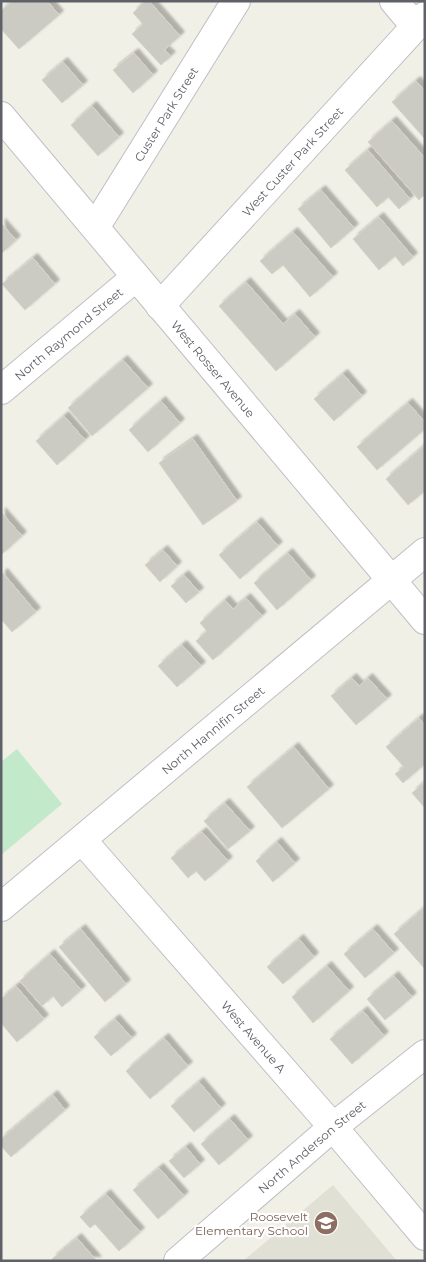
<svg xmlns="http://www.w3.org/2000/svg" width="426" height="1262" font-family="Montserrat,sans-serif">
<defs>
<filter id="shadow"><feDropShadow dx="4.5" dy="-4.5" stdDeviation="1" flood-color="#0004"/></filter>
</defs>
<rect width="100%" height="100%" fill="#f1f0e7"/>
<path fill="#e1e0d5" d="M 333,1185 L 397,1261 L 243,1261 Z"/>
<path fill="#c2e9c9" d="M 17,749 L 62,804 L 1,855 L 1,762 Z"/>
<g fill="#cccbc3" stroke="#d6d4c4" filter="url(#shadow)">
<path d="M 12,1 L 47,1 L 59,15 L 19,49 L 1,29 L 1,11 Z"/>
<path d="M 145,1 L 149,1 L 180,36 L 164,50 L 171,56 L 161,65 L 132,34 L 143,24 L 133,13 Z"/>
<path d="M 134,53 L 153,75 L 133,93 L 113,70 Z"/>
<path d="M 63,62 L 83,85 L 62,103 L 42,80 Z"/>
<path d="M 416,81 L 425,91 L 425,139 L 392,102 Z"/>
<path d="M 92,106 L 119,137 L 98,156 L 71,125 Z"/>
<path d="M 392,121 L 425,158 L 425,194 L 419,200 L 368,142 Z"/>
<path d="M 368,150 L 410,199 L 399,209 L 388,197 L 377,207 L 345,170 Z"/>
<path d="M 321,190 L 354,228 L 331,248 L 298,209 Z"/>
<path d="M 379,217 L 413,257 L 403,266 L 395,256 L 379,270 L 353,239 Z"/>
<path d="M 1,223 L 16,240 L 1,254 Z"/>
<path d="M 293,232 L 333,277 L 310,297 L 283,265 L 272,274 L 260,261 Z"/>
<path d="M 33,258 L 55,284 L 25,310 L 2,284 Z"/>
<path d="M 246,282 L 283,324 L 295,314 L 315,337 L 276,371 L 219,306 Z"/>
<path d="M 123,360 L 148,388 L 92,436 L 68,408 Z"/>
<path d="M 343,374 L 362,396 L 334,421 L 314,399 Z"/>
<path d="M 161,401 L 180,423 L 148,452 L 129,430 Z"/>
<path d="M 408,403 L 425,422 L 425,429 L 377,470 L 357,447 Z"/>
<path d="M 64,416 L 85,440 L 57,465 L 36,441 Z"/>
<path d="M 193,439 L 237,501 L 203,525 L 159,463 Z"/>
<path d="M 425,445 L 425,491 L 408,505 L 386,479 Z"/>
<path d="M 1,512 L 22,536 L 1,555 Z"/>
<path d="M 257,522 L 278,546 L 240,579 L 219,555 Z"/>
<path d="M 163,550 L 177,566 L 160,582 L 145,565 Z"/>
<path d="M 288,553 L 311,580 L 277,610 L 254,583 Z"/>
<path d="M 3,573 L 36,612 L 12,632 L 1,619 L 1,575 Z"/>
<path d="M 184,575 L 199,592 L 186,603 L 171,586 Z"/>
<path d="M 246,598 L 262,616 L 213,660 L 196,641 L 207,631 L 200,623 L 225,600 L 233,609 Z"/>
<path d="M 182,645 L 201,666 L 177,687 L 158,666 Z"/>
<path d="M 352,678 L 359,686 L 368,678 L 387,699 L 356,725 L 331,696 Z"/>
<path d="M 419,718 L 425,726 L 425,764 L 403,783 L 395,774 L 404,767 L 386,747 Z"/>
<path d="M 294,747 L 329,789 L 282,828 L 247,787 Z"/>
<path d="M 425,782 L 425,808 L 412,793 Z"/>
<path d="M 225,803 L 250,831 L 228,849 L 204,821 Z"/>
<path d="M 202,832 L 228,861 L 205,881 L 196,871 L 188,878 L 171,858 Z"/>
<path d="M 277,842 L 295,863 L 273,882 L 256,861 Z"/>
<path d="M 425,907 L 425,969 L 394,934 Z"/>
<path d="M 81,929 L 126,984 L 105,1002 L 59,947 Z"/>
<path d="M 373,929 L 394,953 L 365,978 L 344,954 Z"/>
<path d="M 299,939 L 314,957 L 283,984 L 267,967 Z"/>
<path d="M 50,954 L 81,990 L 62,1007 L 53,996 L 42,1006 L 20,981 Z"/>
<path d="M 327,966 L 349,991 L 313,1023 L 292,997 Z"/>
<path d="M 394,976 L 412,997 L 385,1020 L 367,999 Z"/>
<path d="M 16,986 L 44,1019 L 17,1042 L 1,1023 L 1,999 Z"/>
<path d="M 363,1011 L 384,1036 L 352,1064 L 330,1039 Z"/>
<path d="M 115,1019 L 132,1038 L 111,1056 L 94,1037 Z"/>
<path d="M 164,1038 L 188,1066 L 150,1099 L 126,1071 Z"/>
<path d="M 199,1082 L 221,1108 L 194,1132 L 171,1106 Z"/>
<path d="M 53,1095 L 65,1110 L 11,1157 L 1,1146 L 1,1139 Z"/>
<path d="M 230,1119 L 248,1140 L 219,1165 L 201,1144 Z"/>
<path d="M 186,1147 L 200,1164 L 184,1178 L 169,1161 Z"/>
<path d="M 159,1168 L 184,1196 L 158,1219 L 133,1190 Z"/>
<path d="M 106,1194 L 140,1232 L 119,1251 L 95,1224 L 90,1228 L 80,1217 Z"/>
<path d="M 77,1238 L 97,1261 L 54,1261 L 52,1259 Z"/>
</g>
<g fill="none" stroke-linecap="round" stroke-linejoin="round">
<g stroke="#bebfc6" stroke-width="30">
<g id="minor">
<path d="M 394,1 L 415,26"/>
<path id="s1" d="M 1,116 L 425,620"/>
<path id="s2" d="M 96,226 L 236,1"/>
<path id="s3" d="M 160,306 L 425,16"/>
<path id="s4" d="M 1,390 L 136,277"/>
<path id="s5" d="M 82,840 L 333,1127 L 425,1236"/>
<path id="s6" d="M 1,907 L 425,552"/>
<path id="s7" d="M 178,1261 L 333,1127 L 425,1054"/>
</g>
</g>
<use href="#minor" stroke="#fff" stroke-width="28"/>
</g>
<defs>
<g id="school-disc" transform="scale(1.25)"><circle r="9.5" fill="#8d6e63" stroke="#fff"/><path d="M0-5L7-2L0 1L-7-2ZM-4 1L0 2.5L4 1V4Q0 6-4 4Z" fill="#fff"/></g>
</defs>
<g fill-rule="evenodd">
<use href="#school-disc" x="326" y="1223"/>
</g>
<g text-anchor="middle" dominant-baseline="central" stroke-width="4.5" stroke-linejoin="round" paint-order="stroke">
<g font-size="12" fill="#5e6168" stroke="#fff">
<text stroke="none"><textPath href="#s2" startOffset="132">Custer Park Street</textPath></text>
<text stroke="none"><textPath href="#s3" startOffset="196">West Custer Park Street</textPath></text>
<text stroke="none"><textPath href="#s4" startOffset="88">North Raymond Street</textPath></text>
<text stroke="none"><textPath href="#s1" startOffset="330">West Rosser Avenue</textPath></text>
<text stroke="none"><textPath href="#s6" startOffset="276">North Hannifin Street</textPath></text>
<text stroke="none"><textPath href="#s5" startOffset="261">West Avenue A</textPath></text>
<text stroke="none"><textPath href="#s7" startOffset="176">North Anderson Street</textPath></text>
</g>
<g font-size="12" fill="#785e54" stroke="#fff" text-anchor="end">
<text x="308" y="1216">Roosevelt<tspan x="308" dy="14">Elementary School</tspan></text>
</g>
</g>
<rect width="426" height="1262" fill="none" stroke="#5e6168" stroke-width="5"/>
</svg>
